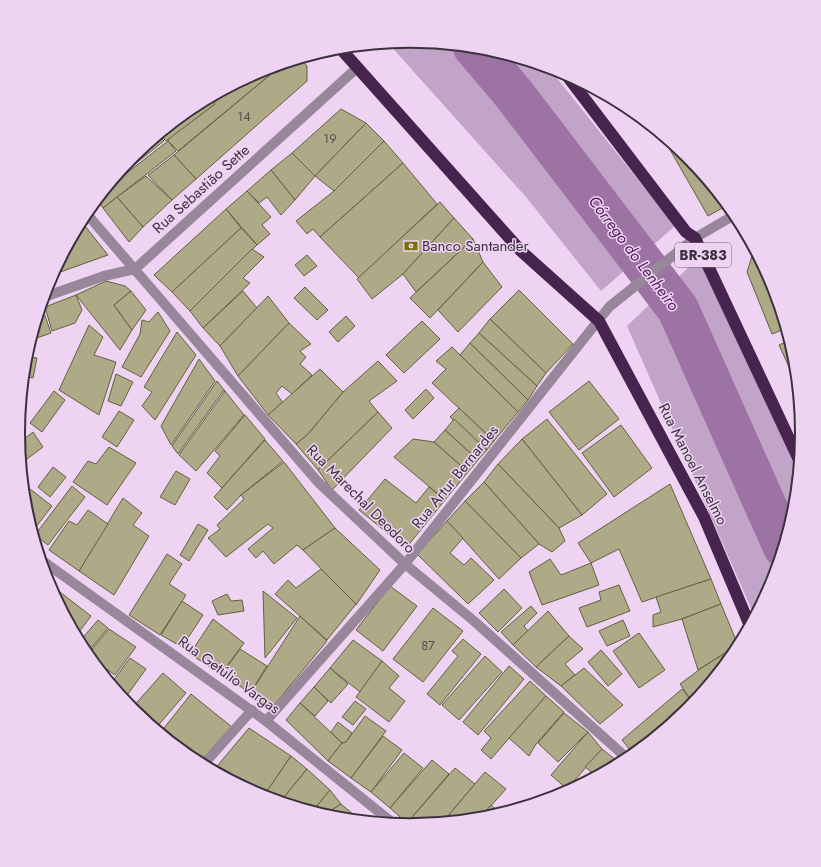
<svg xmlns="http://www.w3.org/2000/svg" width="821" height="867" font-family="Jost,sans-serif">
<rect width="100%" height="100%" fill="#eed4f2"/>
<g fill="#c1a4c7">
<path d="M 411,41 L 487,49 L 548,67 L 675,226 L 601,291 L 526,197 L 388,43 Z"/>
<path d="M 709,255 L 800,461 L 795,510 L 773,584 L 755,617 L 627,326 L 693,263 Z"/>
</g>
<g fill="none" stroke-linecap="round" stroke-linejoin="round">
<path stroke="#9c73a3" stroke-width="42" d="M 474,47 L 513,93 L 678,309 L 784,547"/>
</g>
<g fill="#aea986" stroke="#64603f">
<path d="M 301,59 L 307,66 L 307,81 L 196,179 L 174,155 L 283,64 Z"/>
<path d="M 283,64 L 178,151 L 168,141 L 169,138 L 215,104 L 210,98 L 261,71 Z"/>
<path d="M 210,98 L 215,104 L 166,141 L 159,134 L 193,107 Z"/>
<path d="M 341,109 L 366,123 L 315,176 L 292,153 Z"/>
<path d="M 366,123 L 384,141 L 334,191 L 315,176 Z"/>
<path d="M 661,134 L 688,156 L 728,205 L 708,216 Z"/>
<path d="M 158,135 L 164,141 L 110,184 L 133,156 Z"/>
<path d="M 168,141 L 176,151 L 103,208 L 97,200 L 105,190 Z"/>
<path d="M 384,141 L 403,163 L 320,237 L 313,229 L 307,234 L 296,221 L 334,191 Z"/>
<path d="M 292,153 L 315,176 L 295,200 L 271,170 Z"/>
<path d="M 174,155 L 196,179 L 172,200 L 148,175 Z"/>
<path d="M 403,163 L 437,204 L 359,278 L 320,237 Z"/>
<path d="M 271,170 L 295,200 L 281,215 L 267,197 L 259,203 L 247,191 Z"/>
<path d="M 146,176 L 172,200 L 143,227 L 117,197 Z"/>
<path d="M 247,191 L 271,217 L 262,225 L 270,234 L 257,245 L 226,209 Z"/>
<path d="M 117,197 L 143,227 L 129,242 L 103,208 Z"/>
<path d="M 440,202 L 454,218 L 403,274 L 372,299 L 357,279 Z"/>
<path d="M 226,209 L 241,228 L 172,292 L 154,275 Z"/>
<path d="M 454,218 L 473,239 L 416,292 L 403,274 Z"/>
<path d="M 85,226 L 108,255 L 52,275 L 66,249 L 69,248 L 67,247 L 77,229 Z"/>
<path d="M 241,228 L 257,245 L 190,311 L 172,292 Z"/>
<path d="M 473,239 L 483,262 L 430,318 L 410,298 Z"/>
<path d="M 252,249 L 264,257 L 243,278 L 250,283 L 203,328 L 190,311 Z"/>
<path d="M 757,254 L 773,284 L 787,328 L 772,334 L 747,272 L 752,256 Z"/>
<path d="M 307,255 L 317,266 L 304,276 L 295,265 Z"/>
<path d="M 483,262 L 502,287 L 458,332 L 438,310 Z"/>
<path d="M 106,281 L 125,286 L 131,291 L 114,305 L 132,330 L 120,350 L 76,295 Z"/>
<path d="M 305,287 L 328,310 L 317,320 L 294,298 Z"/>
<path d="M 519,290 L 573,344 L 546,373 L 490,319 Z"/>
<path d="M 131,291 L 146,310 L 132,330 L 114,305 Z"/>
<path d="M 243,291 L 257,308 L 220,346 L 203,328 Z"/>
<path d="M 76,295 L 82,310 L 75,323 L 52,331 L 45,307 Z"/>
<path d="M 268,296 L 289,323 L 238,376 L 220,346 Z"/>
<path d="M 42,307 L 51,333 L 31,340 L 40,308 Z"/>
<path d="M 158,312 L 170,331 L 141,377 L 122,367 L 140,334 L 142,320 L 149,322 Z"/>
<path d="M 346,316 L 355,326 L 338,342 L 329,332 Z"/>
<path d="M 490,319 L 546,373 L 537,386 L 479,333 Z"/>
<path d="M 422,321 L 440,339 L 404,373 L 386,355 Z"/>
<path d="M 289,323 L 311,344 L 300,351 L 306,357 L 300,364 L 312,375 L 292,394 L 282,386 L 276,393 L 283,403 L 268,415 L 238,376 Z"/>
<path d="M 89,325 L 103,337 L 94,355 L 116,362 L 99,415 L 59,390 Z"/>
<path d="M 177,332 L 196,355 L 155,420 L 142,406 L 152,392 L 144,387 Z"/>
<path d="M 479,333 L 537,386 L 528,400 L 470,343 Z"/>
<path d="M 790,340 L 795,357 L 798,387 L 779,345 Z"/>
<path d="M 470,343 L 528,400 L 518,412 L 460,355 Z"/>
<path d="M 452,347 L 518,412 L 494,441 L 432,383 L 446,369 L 436,361 Z"/>
<path d="M 26,356 L 37,358 L 33,378 L 24,376 Z"/>
<path d="M 199,359 L 215,381 L 171,445 L 161,426 Z"/>
<path d="M 378,361 L 397,381 L 369,401 L 378,412 L 318,470 L 296,444 L 308,434 L 343,392 Z"/>
<path d="M 320,369 L 343,392 L 308,434 L 296,444 L 268,415 Z"/>
<path d="M 116,374 L 133,382 L 121,406 L 108,401 Z"/>
<path d="M 217,381 L 225,391 L 223,391 L 178,454 L 172,446 Z"/>
<path d="M 589,381 L 619,419 L 579,450 L 549,412 Z"/>
<path d="M 426,389 L 434,398 L 413,419 L 405,410 Z"/>
<path d="M 54,391 L 65,400 L 42,432 L 30,423 Z"/>
<path d="M 225,391 L 244,415 L 196,471 L 179,455 Z"/>
<path d="M 459,408 L 494,441 L 487,450 L 450,417 Z"/>
<path d="M 119,411 L 134,420 L 117,447 L 102,437 Z"/>
<path d="M 378,412 L 392,428 L 332,490 L 318,470 Z"/>
<path d="M 245,415 L 265,439 L 222,488 L 207,473 L 220,456 L 215,451 Z"/>
<path d="M 454,419 L 487,450 L 478,460 L 445,430 Z"/>
<path d="M 547,419 L 607,494 L 582,515 L 522,439 Z"/>
<path d="M 621,425 L 652,468 L 614,497 L 582,453 Z"/>
<path d="M 445,430 L 478,460 L 468,472 L 434,442 Z"/>
<path d="M 33,432 L 43,447 L 27,459 L 20,454 L 19,443 Z"/>
<path d="M 413,439 L 434,442 L 468,472 L 445,500 L 394,457 Z"/>
<path d="M 522,439 L 582,515 L 559,528 L 498,464 Z"/>
<path d="M 265,440 L 283,461 L 241,495 L 227,510 L 214,497 Z"/>
<path d="M 109,447 L 136,463 L 107,505 L 73,482 L 88,461 L 96,464 Z"/>
<path d="M 284,462 L 335,528 L 303,550 L 297,545 L 274,564 L 263,551 L 256,558 L 248,549 L 273,528 L 268,524 L 226,557 L 208,538 L 220,529 L 217,525 L 244,499 L 241,495 Z"/>
<path d="M 498,464 L 559,528 L 565,541 L 552,552 L 539,544 L 484,482 Z"/>
<path d="M 53,467 L 66,477 L 50,497 L 38,487 Z"/>
<path d="M 176,471 L 190,479 L 175,505 L 160,497 Z"/>
<path d="M 385,479 L 416,503 L 429,487 L 445,500 L 406,548 L 359,510 Z"/>
<path d="M 484,482 L 539,544 L 521,558 L 465,501 Z"/>
<path d="M 670,484 L 711,579 L 642,602 L 619,549 L 591,563 L 578,543 Z"/>
<path d="M 72,486 L 85,497 L 48,545 L 35,535 Z"/>
<path d="M 30,489 L 52,506 L 32,532 L 26,510 L 24,497 Z"/>
<path d="M 123,498 L 142,513 L 133,525 L 149,536 L 114,595 L 79,571 Z"/>
<path d="M 465,501 L 521,558 L 499,579 L 447,521 Z"/>
<path d="M 88,510 L 108,524 L 79,571 L 49,550 L 69,521 L 77,525 Z"/>
<path d="M 447,521 L 463,538 L 450,553 L 464,565 L 471,558 L 494,580 L 468,604 L 417,554 Z"/>
<path d="M 198,524 L 208,530 L 189,561 L 180,555 Z"/>
<path d="M 335,528 L 380,570 L 356,605 L 303,550 Z"/>
<path d="M 167,554 L 182,564 L 169,584 L 186,595 L 160,635 L 129,615 Z"/>
<path d="M 550,559 L 561,575 L 591,563 L 599,585 L 542,605 L 529,572 Z"/>
<path d="M 321,569 L 356,604 L 327,640 L 275,594 L 288,580 L 296,588 Z"/>
<path d="M 711,579 L 721,604 L 682,619 L 653,627 L 653,615 L 661,612 L 656,597 Z"/>
<path d="M 619,585 L 630,611 L 587,627 L 579,608 L 601,600 L 599,592 Z"/>
<path d="M 390,586 L 417,606 L 383,651 L 356,630 Z"/>
<path d="M 56,589 L 91,616 L 76,636 L 53,593 Z"/>
<path d="M 504,589 L 522,608 L 498,632 L 479,613 Z"/>
<path d="M 263,591 L 297,618 L 265,658 Z"/>
<path d="M 227,594 L 231,601 L 242,600 L 244,611 L 218,615 L 212,601 Z"/>
<path d="M 182,601 L 203,615 L 182,647 L 161,635 Z"/>
<path d="M 721,604 L 738,645 L 698,670 L 682,619 Z"/>
<path d="M 531,606 L 537,613 L 524,626 L 528,631 L 513,645 L 501,632 Z"/>
<path d="M 433,608 L 463,631 L 423,682 L 393,659 Z"/>
<path d="M 548,611 L 569,636 L 536,667 L 513,645 Z"/>
<path d="M 300,616 L 327,641 L 270,710 L 250,694 Z"/>
<path d="M 213,619 L 244,643 L 221,674 L 190,654 Z"/>
<path d="M 98,620 L 108,628 L 87,653 L 79,642 Z"/>
<path d="M 623,620 L 630,636 L 607,646 L 599,631 Z"/>
<path d="M 109,629 L 136,647 L 115,675 L 87,655 Z"/>
<path d="M 639,633 L 665,670 L 639,688 L 613,651 Z"/>
<path d="M 569,636 L 583,649 L 565,664 L 575,675 L 561,686 L 536,667 Z"/>
<path d="M 463,639 L 481,654 L 440,705 L 427,694 L 458,656 L 452,651 Z"/>
<path d="M 353,640 L 382,661 L 360,692 L 330,668 Z"/>
<path d="M 738,645 L 739,647 L 737,652 L 713,680 L 689,697 L 680,684 L 703,667 Z"/>
<path d="M 240,649 L 267,666 L 250,693 L 222,674 Z"/>
<path d="M 601,650 L 622,674 L 608,686 L 588,662 Z"/>
<path d="M 485,656 L 502,672 L 459,720 L 442,705 Z"/>
<path d="M 130,658 L 146,669 L 128,694 L 112,682 Z"/>
<path d="M 382,661 L 399,676 L 389,688 L 405,701 L 389,722 L 356,697 Z"/>
<path d="M 509,666 L 524,679 L 478,735 L 463,722 Z"/>
<path d="M 330,668 L 348,684 L 331,703 L 314,687 Z"/>
<path d="M 584,668 L 623,705 L 600,724 L 561,686 Z"/>
<path d="M 163,673 L 186,693 L 155,729 L 131,709 Z"/>
<path d="M 530,681 L 546,696 L 491,759 L 481,750 L 491,738 L 484,731 Z"/>
<path d="M 314,687 L 328,701 L 315,716 L 300,703 Z"/>
<path d="M 682,689 L 694,704 L 688,711 L 634,755 L 622,740 Z"/>
<path d="M 191,694 L 232,727 L 202,765 L 192,760 L 160,733 Z"/>
<path d="M 546,696 L 564,712 L 536,744 L 529,756 L 509,738 Z"/>
<path d="M 355,701 L 366,709 L 353,725 L 342,717 Z"/>
<path d="M 300,703 L 342,743 L 328,761 L 286,720 Z"/>
<path d="M 564,713 L 588,732 L 558,762 L 538,743 Z"/>
<path d="M 365,716 L 386,731 L 351,778 L 328,761 L 342,743 L 346,742 Z"/>
<path d="M 338,722 L 352,733 L 346,742 L 342,743 L 331,732 Z"/>
<path d="M 249,728 L 291,756 L 263,797 L 244,783 L 241,786 L 213,771 Z"/>
<path d="M 588,732 L 602,749 L 567,789 L 551,775 Z"/>
<path d="M 383,736 L 402,750 L 371,792 L 351,778 Z"/>
<path d="M 602,749 L 621,764 L 585,783 L 594,774 L 585,767 Z"/>
<path d="M 404,753 L 423,768 L 390,808 L 371,792 Z"/>
<path d="M 291,756 L 307,769 L 280,802 L 263,797 Z"/>
<path d="M 432,760 L 449,774 L 407,823 L 390,808 Z"/>
<path d="M 455,768 L 475,784 L 442,823 L 412,826 L 407,823 Z"/>
<path d="M 307,769 L 330,790 L 312,812 L 280,802 Z"/>
<path d="M 485,772 L 506,789 L 479,819 L 442,823 Z"/>
<path d="M 330,790 L 341,804 L 324,815 L 312,812 Z"/>
<path d="M 341,804 L 361,821 L 334,818 L 324,815 Z"/>
<path d="M 491,805 L 501,814 L 479,819 Z"/>
</g>
<g fill="none" stroke-linecap="round" stroke-linejoin="round">
<g stroke="#98869b" stroke-width="10">
<path d="M 86,213 L 318,482 L 405,564 L 474,621 L 629,760"/>
<path d="M 44,297 L 104,276 L 135,269 L 358,67"/>
<path d="M 40,559 L 266,721 L 394,824"/>
<path d="M 266,721 L 405,564 L 609,307 L 695,238 L 736,214"/>
<path d="M 203,765 L 252,710"/>
</g>
<g stroke="#47244e" stroke-width="12">
<path d="M 340,48 L 521,251 L 599,321 L 704,517 L 750,626"/>
<path d="M 565,73 L 686,232 L 695,238 L 800,462"/>
</g>
</g>
<defs>
<g id="bank-bare" transform="scale(1.08)"><path d="M-6-4H6V4H-6ZM0-2.3a2.3 2.3 0 1 0 0 4.6a2.3 2.3 0 1 0 0-4.6Z" fill="#7c6f0d" stroke="#eed4f2" stroke-width="2.5" paint-order="stroke"/></g>
</defs>
<g fill-rule="evenodd">
<use href="#bank-bare" x="411" y="246"/>
</g>
<g text-anchor="middle" dominant-baseline="central" stroke-width="3" stroke-linejoin="round" paint-order="stroke">
<g font-size="13" fill="#584f4f">
<text x="244" y="116">14</text>
<text x="330" y="138">19</text>
<text x="428" y="645">87</text>
</g>
<rect fill="#eed4f2" stroke="#716273" stroke-width="1" x="675" y="243" width="56" height="24" rx="3"/>
<g font-size="14" font-weight="bold" fill="#3b313d">
<text x="703" y="255">BR-383</text>
</g>
<g font-size="15" fill="#3b313d" stroke="#eed4f2">
<text transform="translate(201 189) rotate(-42)">Rua Sebastião Sette</text>
<text transform="translate(693 464) rotate(63)">Rua Manoel Anselmo</text>
<text transform="translate(455 477) rotate(-51)">Rua Artur Bernardes</text>
<text transform="translate(361 499) rotate(45)">Rua Marechal Deodoro</text>
<text transform="translate(229 675) rotate(36)">Rua Getúlio Vargas</text>
</g>
<g font-size="15" fill="#3b313d" stroke="#eed4f2" text-anchor="start">
<text x="422" y="246">Banco Santander</text>
</g>
<g font-size="16" font-style="italic" fill="#511e5b" stroke="#eed4f2">
<text transform="translate(634 253) rotate(53)">Córrego do Lenheiro</text>
</g>
</g>
<path d="M0 0H821V867H0ZM25 433a385 385 0 1 1 770 0a385 385 0 1 1-770 0Z" fill="#eed4f2" fill-rule="evenodd"/>
<path fill="none" stroke="#3b313d" stroke-width="2" d="M25 433a385 385 0 1 1 770 0a385 385 0 1 1-770 0Z"/>
</svg>
